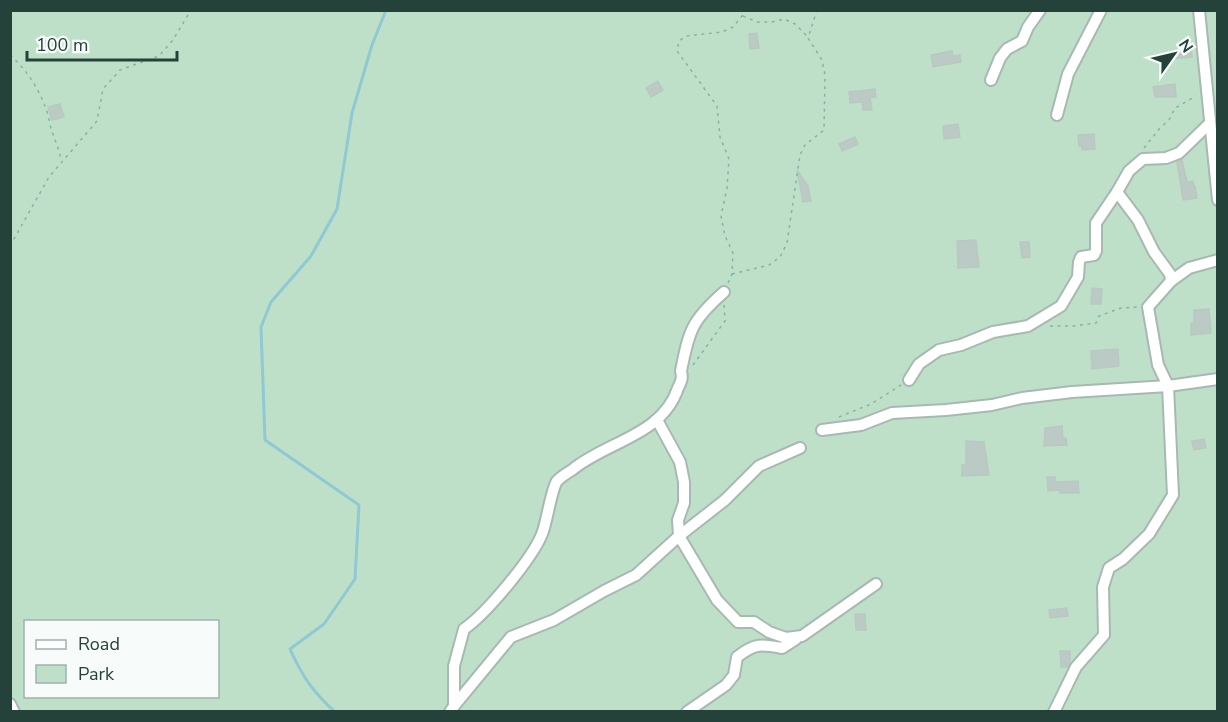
<svg xmlns="http://www.w3.org/2000/svg" width="1228" height="722" font-family="'Nunito Sans',sans-serif">
<rect width="100%" height="100%" fill="#e6efeb"/>
<path fill="#bfe0c8" fill-rule="evenodd" d="M 10,11 L 1217,11 L 1217,711 L 11,711 ZM 26,622 L 218,622 L 218,696 L 26,696 Z"/>
<g fill="none" stroke-linecap="round" stroke-linejoin="round">
<path stroke="#8ec9d4" stroke-width="3" d="M 335,712 C 313,692 302,676 290,649 L 324,624 L 355,579 L 359,505 L 265,440 L 261,327 L 271,302 L 311,256 L 337,209 L 352,113 L 372,45 L 386,10"/>
</g>
<g fill="#bbcac4" stroke="#b8c9c2" stroke-width="1.5">
<path d="M 757,33 L 759,48 L 750,49 L 749,34 Z"/>
<path d="M 1191,49 L 1192,57 L 1172,59 L 1171,51 Z"/>
<path d="M 952,51 L 953,56 L 960,55 L 961,62 L 933,67 L 931,55 Z"/>
<path d="M 658,81 L 663,90 L 651,97 L 646,88 Z"/>
<path d="M 1175,84 L 1176,97 L 1155,97 L 1153,87 Z"/>
<path d="M 875,89 L 876,97 L 870,98 L 872,110 L 863,110 L 862,102 L 850,103 L 849,92 Z"/>
<path d="M 60,104 L 64,117 L 52,120 L 48,107 Z"/>
<path d="M 958,124 L 960,137 L 944,139 L 943,126 Z"/>
<path d="M 1094,134 L 1095,149 L 1082,150 L 1082,146 L 1079,146 L 1078,135 Z"/>
<path d="M 855,137 L 858,144 L 842,151 L 839,144 Z"/>
<path d="M 1182,160 L 1187,182 L 1193,181 L 1194,186 L 1195,186 L 1197,198 L 1183,200 L 1177,162 Z"/>
<path d="M 797,170 L 808,186 L 811,201 L 803,202 Z"/>
<path d="M 976,240 L 979,267 L 958,268 L 957,241 Z"/>
<path d="M 1020,242 L 1029,242 L 1030,257 L 1022,258 Z"/>
<path d="M 1092,288 L 1102,289 L 1101,304 L 1091,304 Z"/>
<path d="M 1209,309 L 1211,333 L 1191,335 L 1191,323 L 1194,323 L 1194,310 Z"/>
<path d="M 1118,349 L 1119,366 L 1092,369 L 1091,351 Z"/>
<path d="M 1062,426 L 1063,438 L 1066,438 L 1067,445 L 1044,446 L 1045,428 Z"/>
<path d="M 1204,439 L 1206,448 L 1194,450 L 1192,441 Z"/>
<path d="M 966,441 L 984,442 L 989,475 L 962,476 L 962,465 L 966,465 Z"/>
<path d="M 1047,477 L 1055,477 L 1055,482 L 1078,481 L 1079,493 L 1060,493 L 1060,490 L 1048,491 Z"/>
<path d="M 1067,608 L 1068,616 L 1050,618 L 1049,610 Z"/>
<path d="M 855,614 L 865,614 L 866,630 L 856,630 Z"/>
<path d="M 1060,651 L 1070,651 L 1070,662 L 1068,667 L 1061,667 Z"/>
</g>
<g fill="none" stroke-linecap="round" stroke-linejoin="round">
<g stroke="#a8b8b2" stroke-width="14">
<g id="street">
<path d="M 1199,10 L 1218,200"/>
<path d="M 991,80 L 1000,58 L 1007,49 L 1022,41 L 1028,27 L 1040,10"/>
<path d="M 1057,115 L 1068,74 L 1101,10"/>
<path d="M 1171,281 L 1189,268 L 1218,260"/>
<path d="M 909,380 L 919,364 L 939,350 L 961,345 L 993,332 L 1028,326 L 1061,306 L 1078,277 L 1079,262 L 1081,257 L 1094,255 L 1096,251 L 1096,223 L 1117,192 L 1129,171 L 1143,159 L 1166,158 L 1179,153 L 1210,123"/>
<path d="M 657,420 L 680,462 L 684,482 L 684,503 L 678,520 L 679,536 L 717,600 L 738,622 L 754,622 L 769,632 L 786,638 L 802,636 L 876,584"/>
<path d="M 822,430 L 861,425 L 892,413 L 946,410 L 992,405 L 1022,398 L 1072,392 L 1168,386 L 1218,379"/>
<path d="M 10,704 L 14,712"/>
<path d="M 454,706 L 511,637 L 554,620 L 604,591 L 636,575 L 679,536 L 725,500 L 759,466 L 800,448"/>
<path d="M 450,712 L 454,706 L 454,666 L 464,629 C 486,614 532,559 542,534 C 547,522 551,490 557,481 C 561,477 567,473 572,470 C 607,441 662,436 678,388 C 681,382 683,378 681,371 C 689,330 692,320 724,292"/>
<path d="M 687,712 L 726,685 L 734,675 L 737,657 C 755,643 761,644 782,648 L 796,639"/>
<path d="M 1054,712 L 1076,667 L 1104,635 L 1103,587 L 1109,568 L 1123,559 L 1149,534 L 1173,495 L 1168,386 L 1158,365 L 1148,307 L 1171,281 L 1170,274 L 1154,252 L 1138,220 L 1117,192"/>
</g>
</g>
<g stroke="#86b3a5" stroke-width="1.5" stroke-dasharray="3 4.5" stroke-linecap="butt">
<path d="M 743,16 L 757,22 L 772,22 L 784,19 L 795,24 L 808,37"/>
<path d="M 10,55 C 28,71 41,92 48,115 C 50,121 50,128 53,134 C 56,143 60,151 61,161"/>
<path d="M 1144,148 L 1160,128 L 1169,120 L 1175,108 L 1196,96"/>
<path d="M 10,246 L 49,177 L 97,121 L 103,89 L 120,70 L 159,56 L 173,40 L 191,10"/>
<path d="M 732,274 L 769,265 L 780,257 L 787,243 L 800,155 L 805,145 L 824,130 L 825,75 L 822,60 L 808,38 L 817,10"/>
<path d="M 728,283 L 732,274 L 733,253 L 725,236 L 721,216 L 727,188 L 729,159 L 720,137 L 717,106 L 677,51 L 679,41 L 686,36 L 722,32 L 733,27 L 742,16 L 742,10"/>
<path d="M 1050,326 L 1073,326 L 1096,323 L 1099,316 L 1121,308 L 1138,307"/>
<path d="M 693,365 L 725,321 L 724,305"/>
<path d="M 839,417 L 871,404 L 901,385"/>
</g>
<use href="#street" stroke="#fff" stroke-width="10"/>
</g>
<rect width="1228" height="722" fill="none" stroke="#24423a" stroke-width="24"/>
<rect x="24" y="620" width="195" height="78" fill="#f7fbf9" stroke="#a3b1ad" stroke-width="1.5"/>
<rect x="36" y="640" width="30" height="9" fill="#ffffff" stroke="#a3b1ad" stroke-width="1.5"/>
<text x="78" y="650" font-size="18" fill="#24423a">Road</text>
<rect x="36" y="665" width="30" height="18" fill="#bfe0c8" stroke="#a3b1ad" stroke-width="1.5"/>
<text x="78" y="680" font-size="18" fill="#24423a">Park</text>
<g transform="translate(1174 54) rotate(56)" stroke="#f7fbf9" stroke-width="4.5" paint-order="stroke">
<path d="M0-4.5L10 22L0 15L-10 22Z" fill="#24423a"/>
<text y="-9" font-size="16" font-weight="bold" text-anchor="middle" fill="#24423a">N</text>
</g>
<path d="M27 51v9h150v-9" fill="none" stroke="#24423a" stroke-width="3"/>
<text x="36" y="51" font-size="18" fill="#24423a" stroke="#f7fbf9" stroke-width="4.5" paint-order="stroke">100 m</text>
</svg>
